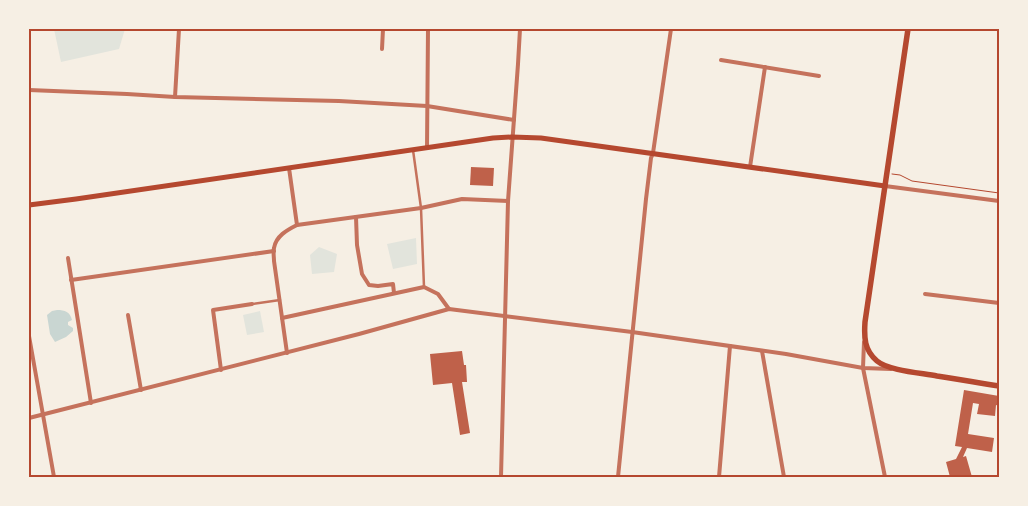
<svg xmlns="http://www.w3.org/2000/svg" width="1028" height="506" font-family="Roboto,sans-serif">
<rect width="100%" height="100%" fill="#f6efe4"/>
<g fill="#e2e4dc">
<path d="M 54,29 L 125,29 L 119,49 L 61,62 Z"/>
<path d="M 416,238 L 417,264 L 393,269 L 387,244 Z"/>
<path d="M 319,247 L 337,254 L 334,272 L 312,274 L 310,255 Z"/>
<path d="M 260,311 L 264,332 L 247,335 L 243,315 Z"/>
</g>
<path fill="#c9d6d2" d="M 57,310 C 65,310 70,312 72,320 L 68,322 L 68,325 L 73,328 L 73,331 L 66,337 L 55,342 L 50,334 L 47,315 L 52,311 Z"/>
<g fill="#bf614a">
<path d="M 471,167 L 494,168 L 493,186 L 470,185 Z"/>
<path d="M 462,351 L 464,365 L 466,365 L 467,382 L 462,382 L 470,433 L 460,435 L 452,383 L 433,385 L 430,354 Z"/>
<path d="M 964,390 L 999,396 L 999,406 L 996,405 L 995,416 L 977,414 L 979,404 L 973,403 L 968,434 L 994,438 L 992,452 L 967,448 L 963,457 L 966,456 L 972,477 L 950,477 L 946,462 L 956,459 L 962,447 L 955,446 Z"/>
</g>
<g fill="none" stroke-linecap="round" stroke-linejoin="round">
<path stroke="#b5482f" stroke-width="1" d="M 892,174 L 900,175 L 912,181 L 999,193"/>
<g stroke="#c5725c" stroke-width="2.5">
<path d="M 413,150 L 421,208 L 424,287"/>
<path d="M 252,304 L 280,300"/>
</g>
<g stroke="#c5725c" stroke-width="4">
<path d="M 382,49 L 383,29"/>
<path d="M 721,60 L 819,76"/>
<path d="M 29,90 L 127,94 L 175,97 L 339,101 L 427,106 L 514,120"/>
<path d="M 175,97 L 179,29"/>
<path d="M 427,148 L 428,29"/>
<path d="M 750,167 L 765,67"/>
<path d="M 289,168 L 297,225"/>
<path d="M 885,186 L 999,201"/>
<path d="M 356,217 L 357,245 L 362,274 L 369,285 L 378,286 L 393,284 L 394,293"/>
<path d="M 68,258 L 91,403"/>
<path d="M 71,280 L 274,251"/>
<path d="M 925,294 L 999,303"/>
<path d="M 128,315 L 141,390"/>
<path d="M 282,318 L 424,287 L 438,294 L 449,309"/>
<path d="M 29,336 L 54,477"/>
<path d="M 864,342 L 863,368 L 885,477"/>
<path d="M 762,351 L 784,477"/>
<path d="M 287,353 L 274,261 C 274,257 273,252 274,248 C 276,236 287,230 297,225 L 421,208 L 462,199 L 508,201"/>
<path d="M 221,370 L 213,310 L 252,304"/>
<path d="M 29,418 L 359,334 L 449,309 L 632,332 L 786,354 L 863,368 L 891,369"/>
<path d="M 501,477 L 508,201 L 518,64 L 520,29"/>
<path d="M 618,477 L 646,199 L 651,158 L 653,153 L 671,29"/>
<path d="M 719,477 L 730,346"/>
</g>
<path stroke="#b5482f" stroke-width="5" d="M 29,205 L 76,199 L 493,138 L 512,137 L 541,138 L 885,186"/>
<path stroke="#b5482f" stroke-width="5.5" d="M 908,29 L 865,322 C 864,337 864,350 877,361 C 889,371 922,373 937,376 C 958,379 979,383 999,386"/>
</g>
<rect width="1028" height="506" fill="none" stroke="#f6efe4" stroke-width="60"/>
<rect x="30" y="30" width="968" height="446" fill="none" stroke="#b5482f" stroke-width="2"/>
</svg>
